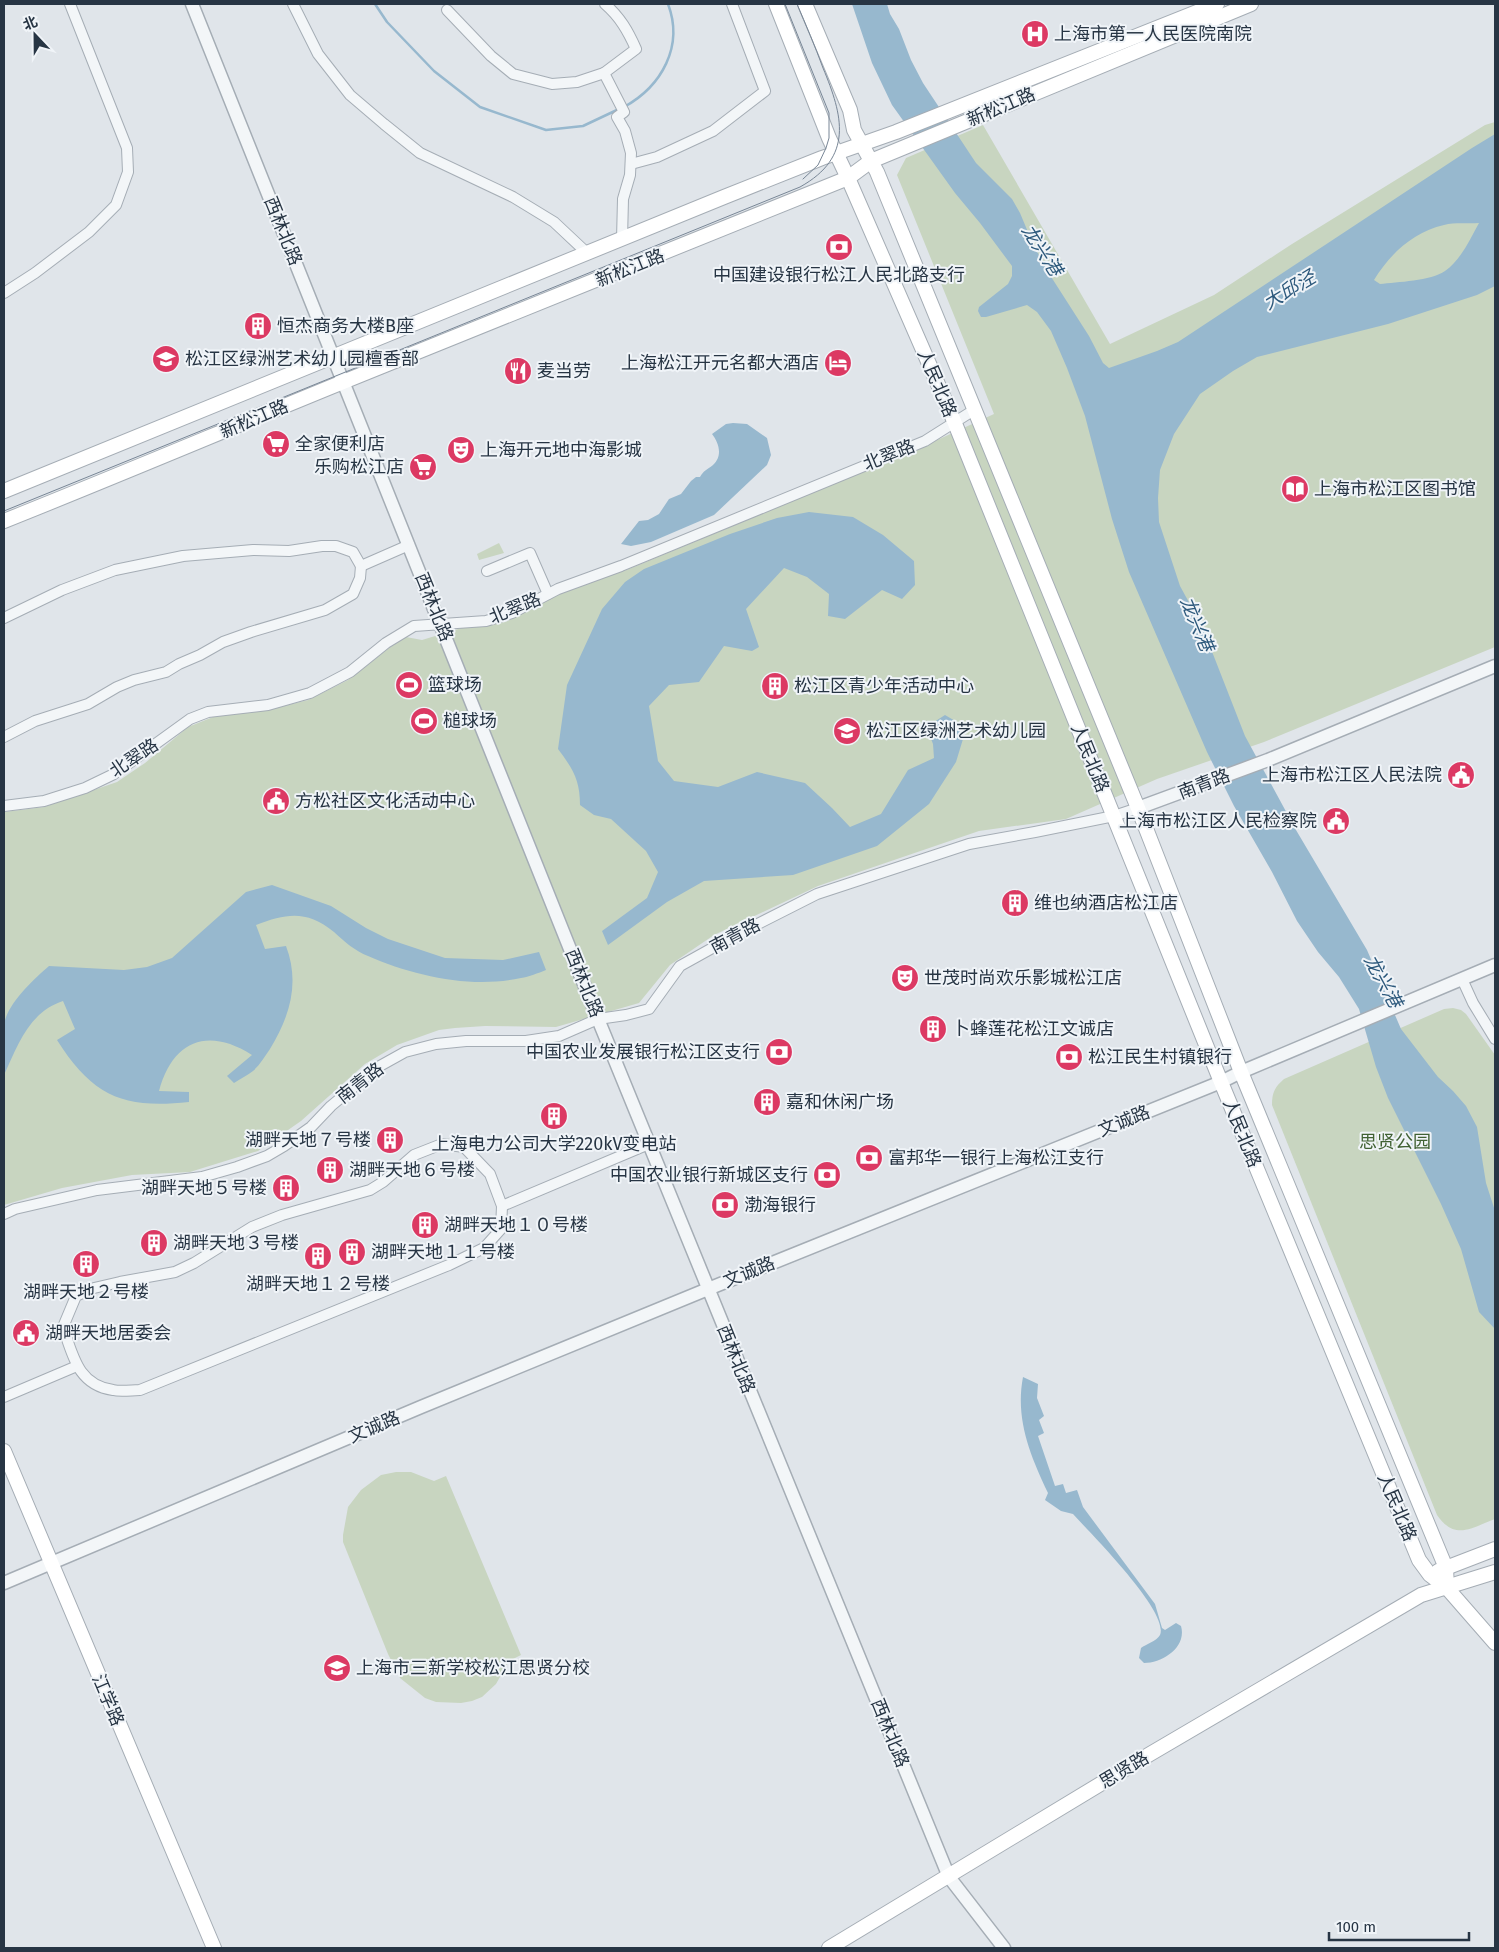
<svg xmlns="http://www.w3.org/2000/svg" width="1499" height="1952" font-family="'Fira Sans','Noto Sans SC',sans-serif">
<rect width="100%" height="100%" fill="#e0e5ea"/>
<g fill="#c8d5c0">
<path d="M 1495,122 L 1495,647 L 1264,742 L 1157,779 L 1066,819 L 979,831 L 818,886 L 714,935 L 670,965 L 639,1003 L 556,1027 L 485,1026 L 455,1028 L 439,1030 L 397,1045 L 365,1064 L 301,1121 L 258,1151 L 190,1172 L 132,1175 L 62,1188 L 4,1205 L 4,812 L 44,807 L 117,782 L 145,763 L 188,727 L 213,717 L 268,710 L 308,700 L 348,680 L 389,648 L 406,637 L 422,640 L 468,626 L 505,622 L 561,593 L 629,569 L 742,522 L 911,452 L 994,414 L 897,175 L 906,158 L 983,125 L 1110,344 L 1214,295 L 1292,244 L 1485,125 Z"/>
<path d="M 499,543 L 504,553 L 479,560 L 477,554 Z"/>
<path d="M 1453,1008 L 1461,1010 L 1466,1014 L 1495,1055 L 1495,1519 C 1471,1528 1455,1541 1437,1515 L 1272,1105 C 1272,1092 1275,1087 1284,1079 L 1444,1009 Z"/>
<path d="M 396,1472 L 411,1472 L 434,1481 L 446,1476 L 521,1655 L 509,1661 L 496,1684 L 482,1697 L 472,1701 L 461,1703 L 436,1702 L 425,1698 L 400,1678 L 388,1654 L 343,1542 L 343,1535 L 348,1507 L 361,1490 L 381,1475 Z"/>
</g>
<g fill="#97b8ce" fill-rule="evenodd">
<path d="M 852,4 L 887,4 L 890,14 L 899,29 L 911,60 L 923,83 L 976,163 L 1012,199 L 1020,213 L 1033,244 L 1048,272 L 1089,336 L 1103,363 L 1109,368 L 1157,351 L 1178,342 L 1472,148 L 1495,134 L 1495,286 L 1477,295 L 1388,324 L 1257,357 L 1233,371 L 1200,394 L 1174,434 L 1160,470 L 1158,498 L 1159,522 L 1180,586 L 1202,626 L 1245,736 L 1296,830 L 1367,950 L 1401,1029 L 1438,1077 L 1453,1091 L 1466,1106 L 1477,1127 L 1486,1183 L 1495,1211 L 1495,1329 L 1479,1312 L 1461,1249 L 1441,1204 L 1388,1098 L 1376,1067 L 1359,1009 L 1339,977 L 1318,952 L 1297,921 L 1272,872 L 1234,806 L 1207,752 L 1129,572 L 1112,519 L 1085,416 L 1067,368 L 1051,331 L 1037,312 L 1027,305 L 986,317 L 981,317 L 978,311 L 979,307 L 1008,284 L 1012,276 L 1012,266 L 980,223 L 955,193 L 892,105 L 872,63 ZM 1479,223 C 1470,239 1461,260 1445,271 C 1431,281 1397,282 1380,284 L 1374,280 C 1390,254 1413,232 1444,225 C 1455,222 1468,224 1479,223 Z"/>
<path d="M 733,423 L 747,424 L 767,438 L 771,455 L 767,465 L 714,515 L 651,542 L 631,546 L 621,544 L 639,521 L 648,520 L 659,514 L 669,499 L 681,494 L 691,481 L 696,477 L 700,477 C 703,471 708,469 713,465 C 723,456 719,443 712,434 L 726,424 Z"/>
<path d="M 809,512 L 853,517 L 883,535 L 914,561 L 915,585 L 902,599 L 882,590 L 845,619 L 828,616 L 829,594 L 807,577 L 784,568 L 746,609 L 759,647 L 752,651 L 724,646 L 699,682 L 669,685 L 649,706 L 658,761 L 674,781 L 718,787 L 757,772 L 805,783 L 832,808 L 850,827 L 881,814 L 908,770 L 934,758 L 933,744 L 928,731 L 931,724 L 945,715 L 962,725 L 963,739 L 956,762 L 929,804 L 877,846 L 793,875 L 704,881 L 667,902 L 608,945 L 602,931 L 647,898 L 658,872 L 646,851 L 611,819 L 594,815 L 580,805 C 580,780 573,769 558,749 L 567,685 L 602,609 L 625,582 L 644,569 L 730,534 L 777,518 Z"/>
<path d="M 272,885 L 331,906 L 366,928 L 388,939 L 445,958 L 503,960 L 539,952 L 546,970 C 538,973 529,977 521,978 C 471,989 414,976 368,956 C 355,951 345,942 334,932 C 307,910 287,913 256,925 L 265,949 L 286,946 C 300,983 290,1016 270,1049 C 265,1056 260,1065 253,1071 C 248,1075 240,1079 234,1083 L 227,1076 L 252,1055 C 208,1027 173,1040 159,1091 L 189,1092 L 189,1102 C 124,1109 93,1097 57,1040 L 75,1029 L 63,1001 C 29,1012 18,1045 4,1075 C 4,1060 1,1038 4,1024 C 8,1003 33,980 49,966 L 124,970 L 147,967 L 172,958 L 246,892 Z"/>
<path d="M 1023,1377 L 1038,1384 L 1037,1398 L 1044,1416 L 1039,1420 L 1044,1433 L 1038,1436 L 1055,1486 L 1063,1484 L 1066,1493 L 1077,1490 L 1083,1507 L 1155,1604 L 1162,1628 L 1165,1630 L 1176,1623 L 1181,1626 C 1187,1647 1163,1663 1144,1663 L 1139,1658 L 1141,1648 C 1146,1644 1157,1641 1160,1635 C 1170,1612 1089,1532 1073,1514 L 1061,1511 L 1045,1500 L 1048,1493 C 1030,1455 1015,1419 1023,1377 Z"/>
</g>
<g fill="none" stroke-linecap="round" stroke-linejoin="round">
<g stroke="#97b8ce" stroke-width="2.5">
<path d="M 375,4 L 387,22 L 434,71 L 480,107 L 546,130 L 583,126 L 619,109"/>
<path d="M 624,107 C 662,86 684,46 668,4"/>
</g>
<g stroke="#a5adb5" stroke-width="12">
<g id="minor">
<path d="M 293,4 L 318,54 L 350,95 L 384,124 L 420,153 L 513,197 L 554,222 L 587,253"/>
<path d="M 605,4 C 620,17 628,31 636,49 L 604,73 L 624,112 L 617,117 L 625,131 L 631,153 L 630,175 L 623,199 L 622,239"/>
<path d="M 447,10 L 491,56 L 513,74 L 552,84 L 577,82 L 604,73"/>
<path d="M 631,164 L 657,157 L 713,131 L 765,91 L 732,4"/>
<path d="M 4,293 L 35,273 L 89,232 L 116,205 L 128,172 L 127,148 L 70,4"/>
<path d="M 487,571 L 530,553 L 548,594"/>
<path d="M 4,618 L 62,590 L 115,570 L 183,556 L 253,550 L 289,551 L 322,546 L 336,546 L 353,552 L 361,566 L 409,545"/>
<path d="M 4,737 L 35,721 L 88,704 L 117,687 L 134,680 L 166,672 L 179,664 L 200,655 L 223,642 L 251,632 L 325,610 L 353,594 L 360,578 L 361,566"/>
<path d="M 4,806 L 44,801 L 85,788 L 114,774 L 190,719 L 208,712 L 268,705 L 310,693 L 350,672 L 386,643 L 414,626 L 486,621 L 512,613 L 558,589 L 621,566 L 925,441 L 974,410"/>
<path d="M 1462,979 L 1473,1003 L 1495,1039"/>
<path d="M 442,1144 L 464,1147 L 490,1174 L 502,1206 L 501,1229 L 484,1248 L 449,1265 L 140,1390 C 132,1390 121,1392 113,1390 C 78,1385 73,1356 63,1327 L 76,1296 L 94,1288 L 120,1282 L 175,1272 L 194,1263 L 252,1227 L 282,1215 L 370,1190 L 383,1182 L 414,1155 Z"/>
<path d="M 502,1206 L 649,1144"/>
<path d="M 4,1214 L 15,1209 L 97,1190 L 202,1177 L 237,1167 L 267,1156 L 284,1146 L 311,1127 L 331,1106 L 378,1067 L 405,1052 L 436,1044 L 466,1041 L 526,1041 L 559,1036 L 598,1019 L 626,1015 L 649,1009 L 680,966 L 734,936 L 817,894 L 969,844 L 1035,832 L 1114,816 L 1138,808"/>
<path d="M 4,1397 L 77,1366"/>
</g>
</g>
<g stroke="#a5adb5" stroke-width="15">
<g id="tertiary">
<path d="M 192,4 L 598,1019 L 949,1877 L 1004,1948"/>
<path d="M 1138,808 L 1268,760 L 1495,666"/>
<path d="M 4,1583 L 421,1407 L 708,1289 L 1221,1082 L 1241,1072 L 1495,965"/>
</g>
</g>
<g stroke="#a5adb5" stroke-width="16">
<g id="secondary">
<path d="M 776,4 L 829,138 L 848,178 L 954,421 L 1221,1082 L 1419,1560 L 1430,1575 L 1447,1588 L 1495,1643"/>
<path d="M 805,4 L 850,110 L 854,130 L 877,172 L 1138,808 L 1241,1072 L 1446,1568 L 1447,1588"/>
<path d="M 4,491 L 724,197 L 822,158 L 896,132 L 1217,4"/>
<path d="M 4,521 C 117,476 230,428 343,382 C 511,313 680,247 848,178 L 871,161 L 1251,4"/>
<path d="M 4,1451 L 214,1948"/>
<path d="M 1438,1571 L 1495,1549"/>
<path d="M 829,1948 L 1150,1754 L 1421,1595 L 1495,1572"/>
</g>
</g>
<use href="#minor" stroke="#f3f6f8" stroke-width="10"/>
<use href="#tertiary" stroke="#f3f6f8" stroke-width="12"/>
<use href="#secondary" stroke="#fff" stroke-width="14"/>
<g stroke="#788696" stroke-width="1">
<path d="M 785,4 L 829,113 L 829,138 L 826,148 L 818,165 L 803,179"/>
<path d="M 4,511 L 800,187 C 854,157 843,116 823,68 C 815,46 806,25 797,4"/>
</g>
</g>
<defs>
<g id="hospital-disc" transform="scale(1.4375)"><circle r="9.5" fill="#dc3963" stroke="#f0f4f8"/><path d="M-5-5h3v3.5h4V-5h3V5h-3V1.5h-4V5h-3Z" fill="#fff"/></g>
<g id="bank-disc" transform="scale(1.4375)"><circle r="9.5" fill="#dc3963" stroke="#f0f4f8"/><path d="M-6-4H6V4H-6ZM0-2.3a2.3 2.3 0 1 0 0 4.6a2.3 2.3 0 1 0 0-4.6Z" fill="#fff"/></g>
<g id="building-disc" transform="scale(1.4375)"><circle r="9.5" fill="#dc3963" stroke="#f0f4f8"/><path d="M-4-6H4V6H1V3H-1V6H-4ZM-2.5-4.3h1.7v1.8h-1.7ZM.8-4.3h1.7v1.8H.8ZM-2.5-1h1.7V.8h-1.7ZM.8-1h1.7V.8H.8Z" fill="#fff"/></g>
<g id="school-disc" transform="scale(1.4375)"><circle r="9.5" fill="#dc3963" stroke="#f0f4f8"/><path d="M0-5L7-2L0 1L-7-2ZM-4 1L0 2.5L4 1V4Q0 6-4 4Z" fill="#fff"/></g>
<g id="hotel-disc" transform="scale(1.4375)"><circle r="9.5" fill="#dc3963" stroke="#f0f4f8"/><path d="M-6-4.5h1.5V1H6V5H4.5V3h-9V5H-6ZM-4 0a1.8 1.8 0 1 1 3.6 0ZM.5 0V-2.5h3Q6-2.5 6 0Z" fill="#fff"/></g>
<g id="restaurant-disc" transform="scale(1.4375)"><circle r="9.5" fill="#dc3963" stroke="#f0f4f8"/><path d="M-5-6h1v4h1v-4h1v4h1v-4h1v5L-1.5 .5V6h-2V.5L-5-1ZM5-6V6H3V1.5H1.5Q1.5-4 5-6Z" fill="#fff"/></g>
<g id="supermarket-disc" transform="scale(1.4375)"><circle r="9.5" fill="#dc3963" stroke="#f0f4f8"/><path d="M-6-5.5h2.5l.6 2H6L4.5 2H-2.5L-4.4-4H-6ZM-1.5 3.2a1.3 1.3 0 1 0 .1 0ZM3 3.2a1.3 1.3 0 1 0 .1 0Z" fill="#fff"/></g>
<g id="theatre-disc" transform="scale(1.4375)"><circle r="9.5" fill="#dc3963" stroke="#f0f4f8"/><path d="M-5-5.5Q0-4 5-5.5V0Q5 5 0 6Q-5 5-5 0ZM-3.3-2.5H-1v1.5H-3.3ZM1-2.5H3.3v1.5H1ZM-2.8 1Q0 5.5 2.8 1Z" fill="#fff"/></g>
<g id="library-disc" transform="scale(1.4375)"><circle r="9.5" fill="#dc3963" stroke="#f0f4f8"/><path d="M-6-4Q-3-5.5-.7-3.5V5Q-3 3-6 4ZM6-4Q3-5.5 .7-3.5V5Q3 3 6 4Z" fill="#fff"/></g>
<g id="stadium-disc" transform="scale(1.4375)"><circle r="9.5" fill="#dc3963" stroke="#f0f4f8"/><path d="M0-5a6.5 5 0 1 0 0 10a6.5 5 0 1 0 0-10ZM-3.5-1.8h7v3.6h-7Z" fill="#fff"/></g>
<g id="civic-disc" transform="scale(1.4375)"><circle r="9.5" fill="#dc3963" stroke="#f0f4f8"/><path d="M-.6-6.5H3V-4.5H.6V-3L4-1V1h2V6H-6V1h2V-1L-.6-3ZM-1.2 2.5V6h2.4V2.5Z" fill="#fff"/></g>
</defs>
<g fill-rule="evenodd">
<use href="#hospital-disc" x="1035" y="34"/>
<use href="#bank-disc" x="839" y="247"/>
<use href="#building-disc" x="258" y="326"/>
<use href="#school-disc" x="166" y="359"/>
<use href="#hotel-disc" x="838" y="363"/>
<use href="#restaurant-disc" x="518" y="371"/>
<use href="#supermarket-disc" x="276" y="444"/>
<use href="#theatre-disc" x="461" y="450"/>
<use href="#supermarket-disc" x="423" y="467"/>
<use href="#library-disc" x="1295" y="489"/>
<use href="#stadium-disc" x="409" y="685"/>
<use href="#building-disc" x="775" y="686"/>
<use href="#stadium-disc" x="424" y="721"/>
<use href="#school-disc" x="847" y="731"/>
<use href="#civic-disc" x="1461" y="775"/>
<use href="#civic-disc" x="276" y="801"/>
<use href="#civic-disc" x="1336" y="821"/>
<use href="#building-disc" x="1015" y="903"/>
<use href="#theatre-disc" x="905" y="978"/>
<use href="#building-disc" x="933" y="1029"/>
<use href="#bank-disc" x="779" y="1052"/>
<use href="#bank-disc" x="1069" y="1057"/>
<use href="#building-disc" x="767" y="1102"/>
<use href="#building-disc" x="554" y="1116"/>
<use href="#building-disc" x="390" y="1140"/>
<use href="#bank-disc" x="869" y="1158"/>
<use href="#building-disc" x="330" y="1170"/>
<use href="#bank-disc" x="827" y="1175"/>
<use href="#building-disc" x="286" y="1188"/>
<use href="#bank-disc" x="725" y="1205"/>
<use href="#building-disc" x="425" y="1225"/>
<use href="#building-disc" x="154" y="1243"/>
<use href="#building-disc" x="352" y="1252"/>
<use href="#building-disc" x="318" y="1256"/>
<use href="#building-disc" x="86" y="1264"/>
<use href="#civic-disc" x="26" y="1333"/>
<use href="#school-disc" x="337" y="1668"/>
</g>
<g text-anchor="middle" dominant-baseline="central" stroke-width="4" stroke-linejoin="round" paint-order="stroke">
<g font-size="18" fill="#273544" stroke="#f0f4f8" text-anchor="start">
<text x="1054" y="34">上海市第一人民医院南院</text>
<text x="839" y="275" text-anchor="middle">中国建设银行松江人民北路支行</text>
<text x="277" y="326">恒杰商务大楼B座</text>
<text x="185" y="359">松江区绿洲艺术幼儿园檀香部</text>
<text x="819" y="363" text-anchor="end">上海松江开元名都大酒店</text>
<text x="537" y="371">麦当劳</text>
<text x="295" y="444">全家便利店</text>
<text x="480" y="450">上海开元地中海影城</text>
<text x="404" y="467" text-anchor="end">乐购松江店</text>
<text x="1314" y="489">上海市松江区图书馆</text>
<text x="428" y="685">篮球场</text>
<text x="794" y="686">松江区青少年活动中心</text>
<text x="443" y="721">槌球场</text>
<text x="866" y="731">松江区绿洲艺术幼儿园</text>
<text x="1442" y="775" text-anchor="end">上海市松江区人民法院</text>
<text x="295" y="801">方松社区文化活动中心</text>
<text x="1317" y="821" text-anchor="end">上海市松江区人民检察院</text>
<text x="1034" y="903">维也纳酒店松江店</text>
<text x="924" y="978">世茂时尚欢乐影城松江店</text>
<text x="952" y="1029">卜蜂莲花松江文诚店</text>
<text x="760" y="1052" text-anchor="end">中国农业发展银行松江区支行</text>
<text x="1088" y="1057">松江民生村镇银行</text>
<text x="786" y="1102">嘉和休闲广场</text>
<text x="371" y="1140" text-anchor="end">湖畔天地７号楼</text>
<text x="554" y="1144" text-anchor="middle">上海电力公司大学220kV变电站</text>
<text x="888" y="1158">富邦华一银行上海松江支行</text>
<text x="349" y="1170">湖畔天地６号楼</text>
<text x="808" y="1175" text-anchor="end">中国农业银行新城区支行</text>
<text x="267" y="1188" text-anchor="end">湖畔天地５号楼</text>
<text x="744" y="1205">渤海银行</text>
<text x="444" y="1225">湖畔天地１０号楼</text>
<text x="173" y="1243">湖畔天地３号楼</text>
<text x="371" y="1252">湖畔天地１１号楼</text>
<text x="318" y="1284" text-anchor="middle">湖畔天地１２号楼</text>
<text x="86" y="1292" text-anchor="middle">湖畔天地２号楼</text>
<text x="45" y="1333">湖畔天地居委会</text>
<text x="356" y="1668">上海市三新学校松江思贤分校</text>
</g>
<g font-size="18" fill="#273544" stroke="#f0f4f8">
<text transform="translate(1001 107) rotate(-23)">新松江路</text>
<text transform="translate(283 231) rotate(68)">西林北路</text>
<text transform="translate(630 268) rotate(-22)">新松江路</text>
<text transform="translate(937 383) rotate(67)">人民北路</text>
<text transform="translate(254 419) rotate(-23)">新松江路</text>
<text transform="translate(889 455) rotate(-22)">北翠路</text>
<text transform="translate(434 607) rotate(68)">西林北路</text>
<text transform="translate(515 608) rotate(-22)">北翠路</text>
<text transform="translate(134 758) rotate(-34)">北翠路</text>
<text transform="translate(1090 758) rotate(68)">人民北路</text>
<text transform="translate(1204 784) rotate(-21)">南青路</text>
<text transform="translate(735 936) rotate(-28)">南青路</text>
<text transform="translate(584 983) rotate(68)">西林北路</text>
<text transform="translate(360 1083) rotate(-38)">南青路</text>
<text transform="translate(1124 1121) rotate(-22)">文诚路</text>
<text transform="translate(1242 1133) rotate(68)">人民北路</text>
<text transform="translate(749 1272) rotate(-22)">文诚路</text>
<text transform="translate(736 1359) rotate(68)">西林北路</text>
<text transform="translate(374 1427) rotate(-23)">文诚路</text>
<text transform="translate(1397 1507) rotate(67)">人民北路</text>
<text transform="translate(108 1700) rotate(67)">江学路</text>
<text transform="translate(890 1733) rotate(68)">西林北路</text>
<text transform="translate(1124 1770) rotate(-31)">思贤路</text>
</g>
<g font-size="18" fill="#406133" stroke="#f0f4f8">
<text x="1395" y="1142">思贤公园</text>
</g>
<g font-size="19" font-style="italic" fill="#2d597c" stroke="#f0f4f8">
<text transform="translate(1042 250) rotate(57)">龙兴港</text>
<text transform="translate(1289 290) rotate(-31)">大邱泾</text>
<text transform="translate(1197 624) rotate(67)">龙兴港</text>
<text transform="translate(1383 981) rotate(61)">龙兴港</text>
</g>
</g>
<rect width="1499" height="1952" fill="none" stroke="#273544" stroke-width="10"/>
<g transform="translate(35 35) rotate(338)" stroke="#f0f4f8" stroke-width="4" paint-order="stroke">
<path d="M0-4L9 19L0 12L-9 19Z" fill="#273544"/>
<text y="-8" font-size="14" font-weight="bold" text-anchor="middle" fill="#273544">北</text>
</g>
<path d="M1329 1932v8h140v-8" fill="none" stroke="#273544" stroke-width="2.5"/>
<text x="1336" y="1932" font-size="15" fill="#273544" stroke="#f0f4f8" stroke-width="4" paint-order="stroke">100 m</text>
</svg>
